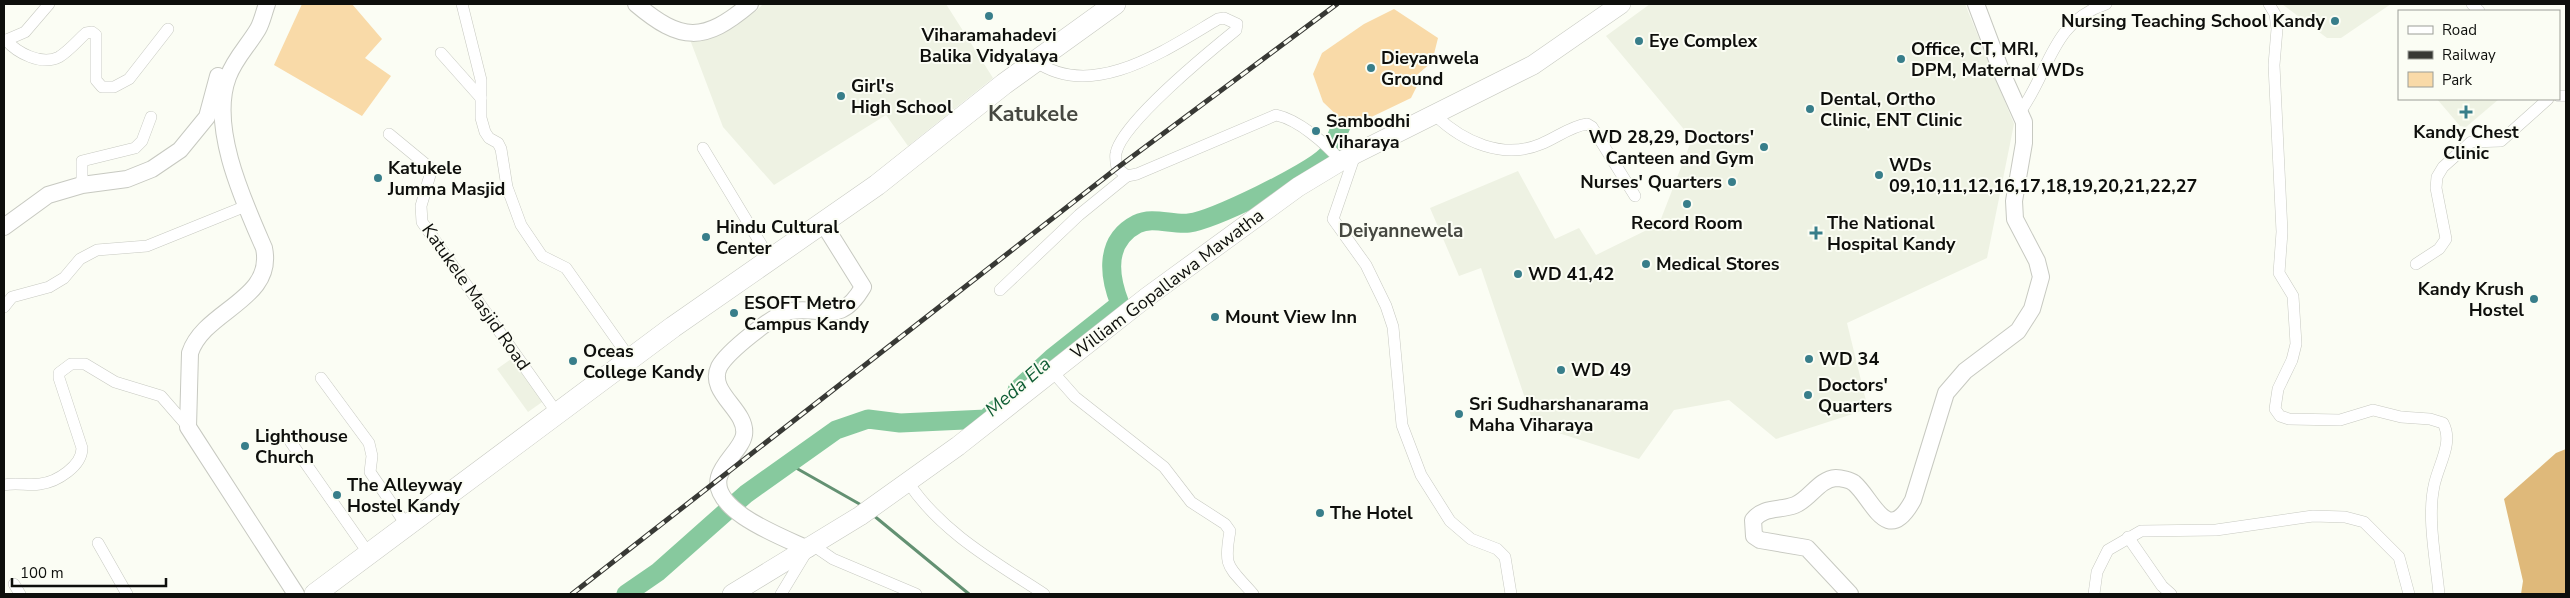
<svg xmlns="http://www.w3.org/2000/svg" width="2570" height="598" font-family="'Nunito Sans',sans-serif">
<rect width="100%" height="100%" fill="#fbfdf4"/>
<g fill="#eef2e3">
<path d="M 763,4 L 946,4 L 993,78 L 908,146 L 886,115 L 774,185 L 723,127 L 689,37 L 725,27 L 756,11 Z"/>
<path d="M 1650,4 L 1965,4 L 2014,124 L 1987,258 L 1847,323 L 1868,409 L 1776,439 L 1729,400 L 1674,410 L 1639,459 L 1534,425 L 1481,268 L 1459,276 L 1430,208 L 1518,171 L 1555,239 L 1579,228 L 1596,255 L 1659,224 L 1692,139 L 1606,36 Z"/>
<path d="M 2282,4 L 2391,4 L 2341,38 L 2327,38 Z"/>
<path d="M 2437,99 L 2499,99 L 2466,127 L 2460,126 Z"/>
<path d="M 514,357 L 545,400 L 528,412 L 497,369 Z"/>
</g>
<g fill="#f9daa8">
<path d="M 302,4 L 352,4 L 382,39 L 365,58 L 391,76 L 362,116 L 274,65 Z"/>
<path d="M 1394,9 L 1438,38 L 1432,62 L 1418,74 L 1420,80 L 1411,98 L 1361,122 L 1345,123 L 1323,102 L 1313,74 L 1322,53 L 1364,24 Z"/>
</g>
<path fill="#dfb97a" d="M 2566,449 L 2566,594 L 2521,594 L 2523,581 L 2504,499 L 2556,453 Z"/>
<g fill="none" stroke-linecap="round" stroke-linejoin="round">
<g stroke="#639172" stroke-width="3">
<path d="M 789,464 L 863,506"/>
<path d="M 873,515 L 969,594"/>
</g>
<g stroke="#87c99e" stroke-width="19">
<path d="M 1017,390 L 1052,358 L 1120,304 C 1109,276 1104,241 1137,224 C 1152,216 1172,225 1189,223 C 1213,220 1310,173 1326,156 C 1333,149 1337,135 1341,126"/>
<path d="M 626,594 L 658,572 L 746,494 L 836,430 L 868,419 L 900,423 L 986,419 L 996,409"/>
</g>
<g stroke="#c7c9c1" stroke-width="12">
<g id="street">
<path d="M 462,4 L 481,80 L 481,118 L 485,132 L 489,138 L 498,143 L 501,149 L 507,187 L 521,225 L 542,256 L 566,268 L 631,360"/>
<path d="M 2269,4 L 2275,14 L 2277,29 L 2274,65 L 2282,232 L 2279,273 L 2293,296 L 2296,344 L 2292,360 L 2278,389 L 2275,409 L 2280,416 L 2289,419 L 2340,420 L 2373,410 L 2401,417 L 2430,419 L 2443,423 C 2454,443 2438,465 2434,486 C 2427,518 2436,561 2439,594"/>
<path d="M 2472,4 L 2479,11"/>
<path d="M 6,40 C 17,53 42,66 59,57 C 69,51 78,40 86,33 L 92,32 L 96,35 L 96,80 L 102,87 L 114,87 L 129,79 L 168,29"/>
<path d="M 4,41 L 25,32 L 49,4"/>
<path d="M 441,53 L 481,98"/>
<path d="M 1035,61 C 1093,102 1167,49 1218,19 L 1224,18 L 1237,24 L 1236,30 C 1210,51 1122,123 1116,153 C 1115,157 1116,163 1117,168 L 1127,176 L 1137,174 L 1276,115 C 1299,120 1325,143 1341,161"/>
<path d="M 2559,96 L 2566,96"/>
<path d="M 2020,112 C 2050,71 2051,22 2106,4"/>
<path d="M 1435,115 C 1463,142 1503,160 1541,144 C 1556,138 1571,126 1587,124 L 1592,127 L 1635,196"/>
<path d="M 389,134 L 429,167 L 430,175 L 421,206 L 422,222 L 557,413"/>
<path d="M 703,148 L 770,259"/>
<path d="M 1356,152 L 1333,219 L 1366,265 L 1386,306 L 1393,327 L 1402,425 L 1421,475 L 1450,521 L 1471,539 L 1497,549 L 1505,557 L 1511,594"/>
<path d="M 82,185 L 82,161 L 135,148 L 142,141 L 151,117"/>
<path d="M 2416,264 L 2439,249 L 2446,239 L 2436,188 L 2437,177 L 2443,167 L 2471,142 L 2501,141 L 2548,99"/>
<path d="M 1000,290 L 1079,215 L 1127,176"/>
<path d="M 4,307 L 12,297 L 49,287 L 64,278 L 80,259 L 97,250 L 147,246 L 246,206"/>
<path d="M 1052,371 L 1075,397 L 1164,467 L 1191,502 L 1225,524 L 1230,531 C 1223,569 1229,566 1253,594"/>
<path d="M 321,378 L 369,443 L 372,456 L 370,472 L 407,526"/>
<path d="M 290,441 L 369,554"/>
<path d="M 908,482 C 941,532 995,562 1044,594"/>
<path d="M 4,485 C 16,482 28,486 40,484 C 57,482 82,466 82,448 L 59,378 L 59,373 L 71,364 L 85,364 L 115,382 L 161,396 L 188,427"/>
<path d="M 2128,537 L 2162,586 L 2171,594"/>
<path d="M 98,543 L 127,594"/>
<path d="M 814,546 L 833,559 L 916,594"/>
<path d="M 14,584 L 20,594"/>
<path d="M 781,594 L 807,551"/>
<path d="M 2094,594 L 2097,572 L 2108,550 L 2141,531 L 2216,530 L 2313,516 L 2345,517 L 2364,522 L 2399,557 L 2409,594"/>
</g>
</g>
<g stroke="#c7c9c1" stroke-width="18">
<g id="secondary">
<path d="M 267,4 C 264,12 262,22 258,29 C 248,46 235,58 228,77 C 209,127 244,202 264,248 C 275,300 204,310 190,353 L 188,427 L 296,594"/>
<path d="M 636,4 C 681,42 704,43 750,4"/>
<path d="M 4,227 L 48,195 L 82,185 L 127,179 L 152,169 L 180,150 L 207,117 L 218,76"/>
<path d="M 808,549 C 785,538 710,511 719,477 C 723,462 742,448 744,435 C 748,410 707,393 719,367 C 727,352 774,314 790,311 C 826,306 840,326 863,287 L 823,223"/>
<path d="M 1850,594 L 1807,548 L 1760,540 L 1754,536 L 1753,520 C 1764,506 1780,511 1795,505 C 1810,499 1819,479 1836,478 C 1841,478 1850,480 1854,483 C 1873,499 1887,548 1913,500 L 1946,393 L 1965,371 L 2018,331 L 2032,309 L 2041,277 L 2037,261 L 2015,219 L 2014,201 L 2024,143 L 2024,122 L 2002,73 L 1976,4"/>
</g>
</g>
<g stroke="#c7c9c1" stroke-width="20">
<path id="primary" d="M 732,594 L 860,516 L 958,446 L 1147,297 L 1298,187 L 1341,161 L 1533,65 L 1621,4"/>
</g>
<g stroke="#c7c9c1" stroke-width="22">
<path id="highway" d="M 315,594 L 673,327 L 877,185 L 1004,84 L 1115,4"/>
</g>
<use href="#street" stroke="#fff" stroke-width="11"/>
<use href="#secondary" stroke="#fff" stroke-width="16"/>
<use href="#primary" stroke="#fff" stroke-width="19"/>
<use href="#highway" stroke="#fff" stroke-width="21"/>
<g stroke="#383935" stroke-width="5">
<path id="rail" d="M 572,594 L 1117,168 L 1337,4"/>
</g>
<use href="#rail" stroke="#fbfdf4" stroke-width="3" stroke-dasharray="9" stroke-linecap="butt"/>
</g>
<g fill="#387e8a" stroke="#fbfdf4" stroke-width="2">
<circle cx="989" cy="16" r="5"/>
<circle cx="2335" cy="21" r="5"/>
<circle cx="1639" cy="41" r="5"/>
<circle cx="1901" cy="59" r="5"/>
<circle cx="1371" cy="68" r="5"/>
<circle cx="841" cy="96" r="5"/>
<circle cx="1810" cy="109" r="5"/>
<path d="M2463.5 104.5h5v5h5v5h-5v5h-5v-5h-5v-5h5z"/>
<circle cx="1316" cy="131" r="5"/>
<circle cx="1764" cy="147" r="5"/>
<circle cx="1879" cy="175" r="5"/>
<circle cx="378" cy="178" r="5"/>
<circle cx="1732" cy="182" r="5"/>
<circle cx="1687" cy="204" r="5"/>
<path d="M1813.5 225.5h5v5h5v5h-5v5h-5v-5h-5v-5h5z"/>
<circle cx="706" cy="237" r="5"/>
<circle cx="1646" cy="264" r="5"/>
<circle cx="1518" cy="274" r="5"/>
<circle cx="2534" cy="299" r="5"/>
<circle cx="734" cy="313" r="5"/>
<circle cx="1215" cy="317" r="5"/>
<circle cx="1809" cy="359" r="5"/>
<circle cx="573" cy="361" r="5"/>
<circle cx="1561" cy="370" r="5"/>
<circle cx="1808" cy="395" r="5"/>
<circle cx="1459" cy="414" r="5"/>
<circle cx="245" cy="446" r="5"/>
<circle cx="337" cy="495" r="5"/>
<circle cx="1320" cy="513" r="5"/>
</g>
<g text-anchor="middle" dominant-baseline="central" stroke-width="4" stroke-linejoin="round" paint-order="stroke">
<g font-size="18" font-weight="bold" fill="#0e0f0c" stroke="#fbfdf4" text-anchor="start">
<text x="2325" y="21" text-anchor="end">Nursing Teaching School Kandy</text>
<text x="989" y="35" text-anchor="middle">Viharamahadevi<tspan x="989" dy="21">Balika Vidyalaya</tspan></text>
<text x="1649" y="41">Eye Complex</text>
<text x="1911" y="49">Office, CT, MRI,<tspan x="1911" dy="21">DPM, Maternal WDs</tspan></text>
<text x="1381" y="58">Dieyanwela<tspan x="1381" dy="21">Ground</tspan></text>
<text x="851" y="86">Girl's<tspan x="851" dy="21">High School</tspan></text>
<text x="1820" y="99">Dental, Ortho<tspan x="1820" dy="21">Clinic, ENT Clinic</tspan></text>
<text x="1326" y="121">Sambodhi<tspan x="1326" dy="21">Viharaya</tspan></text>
<text x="2466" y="132" text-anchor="middle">Kandy Chest<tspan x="2466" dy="21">Clinic</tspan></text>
<text x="1754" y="137" text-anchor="end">WD 28,29, Doctors'<tspan x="1754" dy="21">Canteen and Gym</tspan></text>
<text x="1889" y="165">WDs<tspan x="1889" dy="21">09,10,11,12,16,17,18,19,20,21,22,27</tspan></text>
<text x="388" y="168">Katukele<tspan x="388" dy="21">Jumma Masjid</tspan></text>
<text x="1722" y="182" text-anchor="end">Nurses' Quarters</text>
<text x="1687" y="223" text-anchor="middle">Record Room</text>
<text x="1827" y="223">The National<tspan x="1827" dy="21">Hospital Kandy</tspan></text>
<text x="716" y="227">Hindu Cultural<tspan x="716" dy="21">Center</tspan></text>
<text x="1656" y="264">Medical Stores</text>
<text x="1528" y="274">WD 41,42</text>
<text x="2524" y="289" text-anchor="end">Kandy Krush<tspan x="2524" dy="21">Hostel</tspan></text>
<text x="744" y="303">ESOFT Metro<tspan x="744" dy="21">Campus Kandy</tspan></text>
<text x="1225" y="317">Mount View Inn</text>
<text x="583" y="351">Oceas<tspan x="583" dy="21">College Kandy</tspan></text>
<text x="1819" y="359">WD 34</text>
<text x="1571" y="370">WD 49</text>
<text x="1818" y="385">Doctors'<tspan x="1818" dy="21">Quarters</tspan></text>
<text x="1469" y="404">Sri Sudharshanarama<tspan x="1469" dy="21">Maha Viharaya</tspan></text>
<text x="255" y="436">Lighthouse<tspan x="255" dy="21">Church</tspan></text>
<text x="347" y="485">The Alleyway<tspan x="347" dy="21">Hostel Kandy</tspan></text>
<text x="1330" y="513">The Hotel</text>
</g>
<g font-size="18" fill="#0e0f0c" stroke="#fbfdf4">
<text transform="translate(1167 284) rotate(-37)">William Gopallawa Mawatha</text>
<text transform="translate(476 297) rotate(55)">Katukele Masjid Road</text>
</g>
<g font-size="19" font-weight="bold" fill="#464841" stroke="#fbfdf4">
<text x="1401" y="231">Deiyannewela</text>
</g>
<g font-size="19" font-style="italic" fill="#0f5d35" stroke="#fbfdf4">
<text transform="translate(1018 387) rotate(-41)">Meda Ela</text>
</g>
<g font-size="22" font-weight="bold" fill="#464841" stroke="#fbfdf4">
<text x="1033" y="114">Katukele</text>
</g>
</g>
<rect width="2570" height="598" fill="none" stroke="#0e0f0c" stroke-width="10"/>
<rect x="2398" y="10" width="162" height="90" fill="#fbfdf4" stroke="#9c9e97"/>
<rect x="2408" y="26" width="25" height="8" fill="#ffffff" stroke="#9c9e97"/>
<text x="2442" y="35" font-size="15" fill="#0e0f0c">Road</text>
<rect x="2408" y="51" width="25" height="8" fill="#383935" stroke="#9c9e97"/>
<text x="2442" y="60" font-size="15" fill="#0e0f0c">Railway</text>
<rect x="2408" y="72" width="25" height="15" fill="#f9daa8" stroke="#9c9e97"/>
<text x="2442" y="85" font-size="15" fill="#0e0f0c">Park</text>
<path d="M12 578v8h154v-8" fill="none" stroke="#0e0f0c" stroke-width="2.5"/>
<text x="20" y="578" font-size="15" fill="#0e0f0c" stroke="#fbfdf4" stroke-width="4" paint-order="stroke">100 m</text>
</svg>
